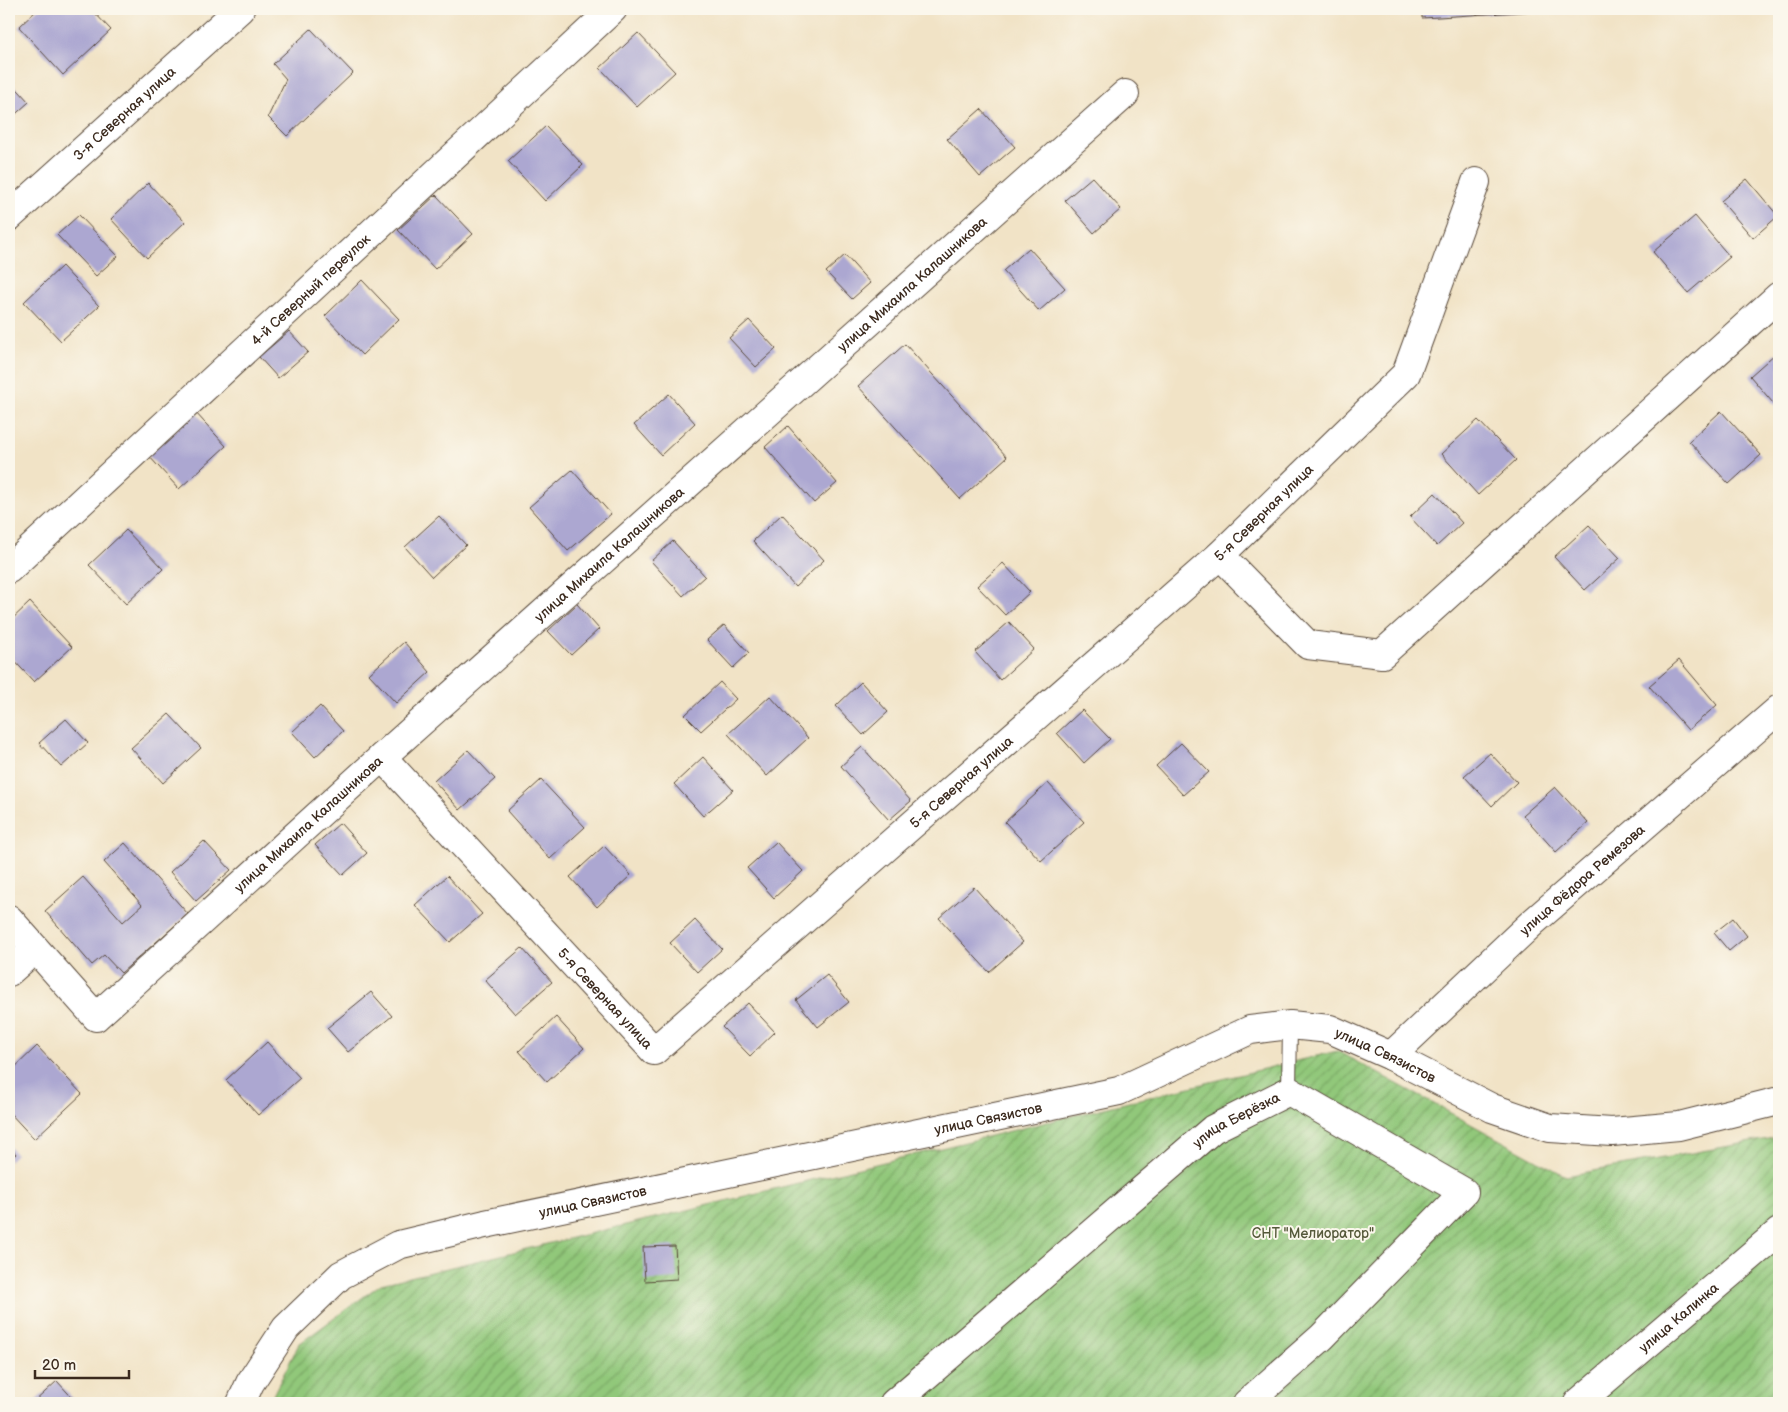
<svg xmlns="http://www.w3.org/2000/svg" width="1788" height="1412" font-family="'Balsamiq Sans',sans-serif">
<defs>
<pattern id="garden-furrows" width="10" height="10" patternUnits="userSpaceOnUse" patternTransform="scale(1.25)"><rect width="10" height="10" fill="#91c87a"/><path d="M-1 1l2-2M0 10L10 0M9 11l2-2" fill="none" stroke="#78a363"/></pattern>
</defs>
<rect width="100%" height="100%" fill="#fbf7ec"/>
<filter id="ink" filterUnits="userSpaceOnUse"><feTurbulence type="fractalNoise" baseFrequency=".02" numOctaves="2"/><feDisplacementMap in="SourceGraphic" scale="10" xChannelSelector="R" yChannelSelector="G"/><feConvolveMatrix kernelMatrix="1 2 1 2 8 2 1 2 1" color-interpolation-filters="sRGB"/></filter>
<filter id="wash" filterUnits="userSpaceOnUse"><feTurbulence type="fractalNoise" baseFrequency=".0096" numOctaves="4" result="noise"/><feDisplacementMap in="SourceGraphic" scale="20" xChannelSelector="R" yChannelSelector="G"/><feGaussianBlur stdDeviation="1.12" result="paint"/><feColorMatrix in="noise" values="0 0 0 0 0 0 0 0 0 0 0 0 0 0 0 0 0 1.4 0 .05"/><feComposite in="paint" operator="in"/></filter>
<g filter="url(#wash)">
<rect width="100%" height="100%" fill="#f1e3c6"/>
<path fill="url(#garden-furrows)" stroke="#66794c" d="M 1337,1051 L 1566,1176 L 1779,1137 L 1779,1403 L 269,1403 L 299,1344 L 381,1284 L 725,1201 Z"/>
<g id="blocks">
<g fill="#aca7d1">
<path d="M 38,9 L 91,9 L 111,30 L 63,75 L 19,27 Z"/>
<path d="M 1422,9 L 1553,9 L 1553,10 L 1422,18 Z"/>
<path d="M 311,29 L 353,73 L 287,136 L 268,117 L 286,79 L 273,64 Z"/>
<path d="M 638,33 L 675,72 L 637,107 L 600,68 Z"/>
<path d="M 9,80 L 29,102 L 9,120 Z"/>
<path d="M 981,109 L 1015,147 L 980,177 L 947,139 Z"/>
<path d="M 546,126 L 583,165 L 545,201 L 508,161 Z"/>
<path d="M 1092,177 L 1121,209 L 1094,233 L 1065,200 Z"/>
<path d="M 1747,179 L 1778,216 L 1753,238 L 1721,201 Z"/>
<path d="M 148,183 L 185,222 L 147,258 L 111,219 Z"/>
<path d="M 436,195 L 473,234 L 435,269 L 398,230 Z"/>
<path d="M 79,215 L 118,256 L 96,276 L 57,235 Z"/>
<path d="M 1695,216 L 1730,257 L 1688,293 L 1653,252 Z"/>
<path d="M 1029,248 L 1065,288 L 1039,311 L 1003,271 Z"/>
<path d="M 845,255 L 870,283 L 852,299 L 826,272 Z"/>
<path d="M 62,266 L 99,306 L 61,341 L 24,302 Z"/>
<path d="M 362,280 L 399,319 L 362,355 L 325,316 Z"/>
<path d="M 749,320 L 776,349 L 756,367 L 729,338 Z"/>
<path d="M 289,331 L 308,352 L 278,378 L 259,357 Z"/>
<path d="M 905,344 L 1007,457 L 960,499 L 858,386 Z"/>
<path d="M 1776,353 L 1779,357 L 1779,410 L 1750,376 Z"/>
<path d="M 669,394 L 695,423 L 661,455 L 634,425 Z"/>
<path d="M 1721,411 L 1761,455 L 1729,484 L 1689,441 Z"/>
<path d="M 195,412 L 226,446 L 179,489 L 148,455 Z"/>
<path d="M 1478,420 L 1516,460 L 1478,495 L 1441,454 Z"/>
<path d="M 788,426 L 837,483 L 814,503 L 765,447 Z"/>
<path d="M 572,470 L 611,514 L 568,551 L 529,507 Z"/>
<path d="M 1435,493 L 1462,523 L 1437,546 L 1410,517 Z"/>
<path d="M 782,514 L 824,560 L 795,587 L 753,541 Z"/>
<path d="M 439,516 L 466,545 L 432,577 L 405,547 Z"/>
<path d="M 1589,525 L 1620,558 L 1585,590 L 1554,557 Z"/>
<path d="M 126,530 L 163,569 L 126,604 L 89,565 Z"/>
<path d="M 673,541 L 705,576 L 683,596 L 651,561 Z"/>
<path d="M 1003,563 L 1030,592 L 1005,615 L 977,586 Z"/>
<path d="M 30,602 L 72,647 L 34,682 L 9,655 L 9,622 Z"/>
<path d="M 577,604 L 599,629 L 571,655 L 548,631 Z"/>
<path d="M 1009,622 L 1034,649 L 1000,680 L 975,652 Z"/>
<path d="M 724,625 L 749,653 L 733,668 L 707,640 Z"/>
<path d="M 404,642 L 430,672 L 396,703 L 369,674 Z"/>
<path d="M 1679,660 L 1717,705 L 1688,730 L 1649,686 Z"/>
<path d="M 720,682 L 736,699 L 701,731 L 685,715 Z"/>
<path d="M 861,682 L 888,712 L 863,735 L 836,706 Z"/>
<path d="M 770,696 L 808,738 L 767,776 L 728,734 Z"/>
<path d="M 320,706 L 343,731 L 315,757 L 292,732 Z"/>
<path d="M 1082,710 L 1110,739 L 1084,763 L 1057,733 Z"/>
<path d="M 169,714 L 201,748 L 163,783 L 131,748 Z"/>
<path d="M 66,719 L 88,743 L 61,767 L 39,743 Z"/>
<path d="M 1181,743 L 1209,772 L 1183,795 L 1156,766 Z"/>
<path d="M 862,747 L 911,801 L 889,820 L 841,766 Z"/>
<path d="M 468,750 L 495,779 L 460,810 L 434,781 Z"/>
<path d="M 1490,753 L 1517,782 L 1492,806 L 1464,776 Z"/>
<path d="M 703,757 L 733,790 L 703,816 L 674,784 Z"/>
<path d="M 541,780 L 585,827 L 550,859 L 507,811 Z"/>
<path d="M 1048,783 L 1084,822 L 1041,861 L 1005,822 Z"/>
<path d="M 1555,787 L 1588,823 L 1556,852 L 1523,815 Z"/>
<path d="M 340,823 L 367,853 L 343,875 L 315,845 Z"/>
<path d="M 204,841 L 231,870 L 196,901 L 170,872 Z"/>
<path d="M 776,842 L 803,871 L 774,898 L 747,868 Z"/>
<path d="M 125,843 L 188,914 L 121,973 L 104,955 L 92,965 L 45,911 L 83,877 L 123,922 L 142,905 L 104,862 Z"/>
<path d="M 604,846 L 631,875 L 597,907 L 570,877 Z"/>
<path d="M 447,876 L 482,914 L 450,942 L 415,905 Z"/>
<path d="M 974,887 L 1023,942 L 989,972 L 939,918 Z"/>
<path d="M 1733,918 L 1747,936 L 1729,951 L 1714,933 Z"/>
<path d="M 695,920 L 722,949 L 697,972 L 670,943 Z"/>
<path d="M 522,948 L 552,982 L 515,1014 L 485,980 Z"/>
<path d="M 827,975 L 849,1002 L 818,1027 L 796,1000 Z"/>
<path d="M 371,992 L 392,1016 L 348,1052 L 327,1028 Z"/>
<path d="M 748,1003 L 775,1032 L 750,1056 L 722,1027 Z"/>
<path d="M 556,1017 L 584,1048 L 547,1082 L 519,1051 Z"/>
<path d="M 267,1042 L 300,1078 L 258,1115 L 226,1080 Z"/>
<path d="M 37,1046 L 82,1094 L 34,1139 L 9,1112 L 9,1073 Z"/>
<path d="M 9,1146 L 16,1154 L 9,1161 Z"/>
<path d="M 675,1246 L 677,1279 L 645,1281 L 643,1247 Z"/>
<path d="M 57,1381 L 77,1403 L 33,1403 Z"/>
</g>
</g>
</g>
<g filter="url(#ink)">
<use href="#blocks" fill-opacity="0" stroke="#564637" stroke-width="1"/>
<g fill="none" stroke-linecap="round" stroke-linejoin="round">
<g stroke="#564637" stroke-width="16">
<path id="service" d="M 1289,1091 L 1290,1025"/>
</g>
<g stroke="#564637" stroke-width="30">
<g id="minor">
<path id="s1" d="M 9,217 L 240,9"/>
<path d="M 1220,555 L 1308,645 L 1382,654 L 1779,296"/>
<path id="s2" d="M 9,569 L 613,9"/>
<path id="s3" d="M 382,757 L 654,1051 L 1220,555 L 1406,374 L 1476,182"/>
<path id="s4" d="M 9,919 L 96,1017 L 382,757 L 1125,94"/>
<path d="M 9,972 L 35,949"/>
<path id="s5" d="M 1391,1056 L 1532,923 L 1779,709"/>
<path id="s6" d="M 241,1403 L 250,1383 L 286,1328 L 341,1275 L 398,1245 L 485,1224 L 1119,1091 L 1250,1030 L 1290,1025 L 1330,1029 L 1391,1056 L 1492,1108 L 1550,1128 L 1612,1132 L 1679,1126 L 1779,1101"/>
<path id="s7" d="M 894,1403 L 1213,1129 L 1289,1091 L 1464,1192 L 1322,1337 L 1247,1403"/>
<path id="s8" d="M 1578,1403 L 1779,1232"/>
</g>
</g>
<use href="#service" stroke="#fff" stroke-width="14"/>
<use href="#minor" stroke="#fff" stroke-width="28"/>
</g>
</g>
<g text-anchor="middle" dominant-baseline="central" stroke-width="4" stroke-linejoin="round" paint-order="stroke">
<g font-size="14" fill="#3b2a1e" stroke="#fbf7ec">
<text stroke="none"><textPath href="#s1" startOffset="155">3-я Северная улица</textPath></text>
<text stroke="none"><textPath href="#s4" startOffset="1228">улица Михаила Калашникова</textPath></text>
<text stroke="none"><textPath href="#s2" startOffset="411">4-й Северный переулок</textPath></text>
<text stroke="none"><textPath href="#s3" startOffset="1214">5-я Северная улица</textPath></text>
<text stroke="none"><textPath href="#s4" startOffset="822">улица Михаила Калашникова</textPath></text>
<text stroke="none"><textPath href="#s3" startOffset="809">5-я Северная улица</textPath></text>
<text stroke="none"><textPath href="#s4" startOffset="418">улица Михаила Калашникова</textPath></text>
<text stroke="none"><textPath href="#s5" startOffset="260">улица Фёдора Ремезова</textPath></text>
<text stroke="none"><textPath href="#s3" startOffset="329">5-я Северная улица</textPath></text>
<text stroke="none"><textPath href="#s6" startOffset="1252">улица Связистов</textPath></text>
<text stroke="none"><textPath href="#s6" startOffset="832">улица Связистов</textPath></text>
<text stroke="none"><textPath href="#s7" startOffset="445">улица Берёзка</textPath></text>
<text stroke="none"><textPath href="#s6" startOffset="428">улица Связистов</textPath></text>
<text stroke="none"><textPath href="#s8" startOffset="132">улица Калинка</textPath></text>
</g>
<g font-size="14" fill="#55593a" stroke="#fbf7ec">
<text x="1313" y="1233">СНТ "Мелиоратор"</text>
</g>
</g>
<rect width="1788" height="1412" fill="none" stroke="#fbf7ec" stroke-width="30"/>
<path d="M35 1370v8h94v-8" fill="none" stroke="#3b2a1e" stroke-width="2.5"/>
<text x="42" y="1370" font-size="15" fill="#3b2a1e" stroke="#fbf7ec" stroke-width="4" paint-order="stroke">20 m</text>
</svg>
